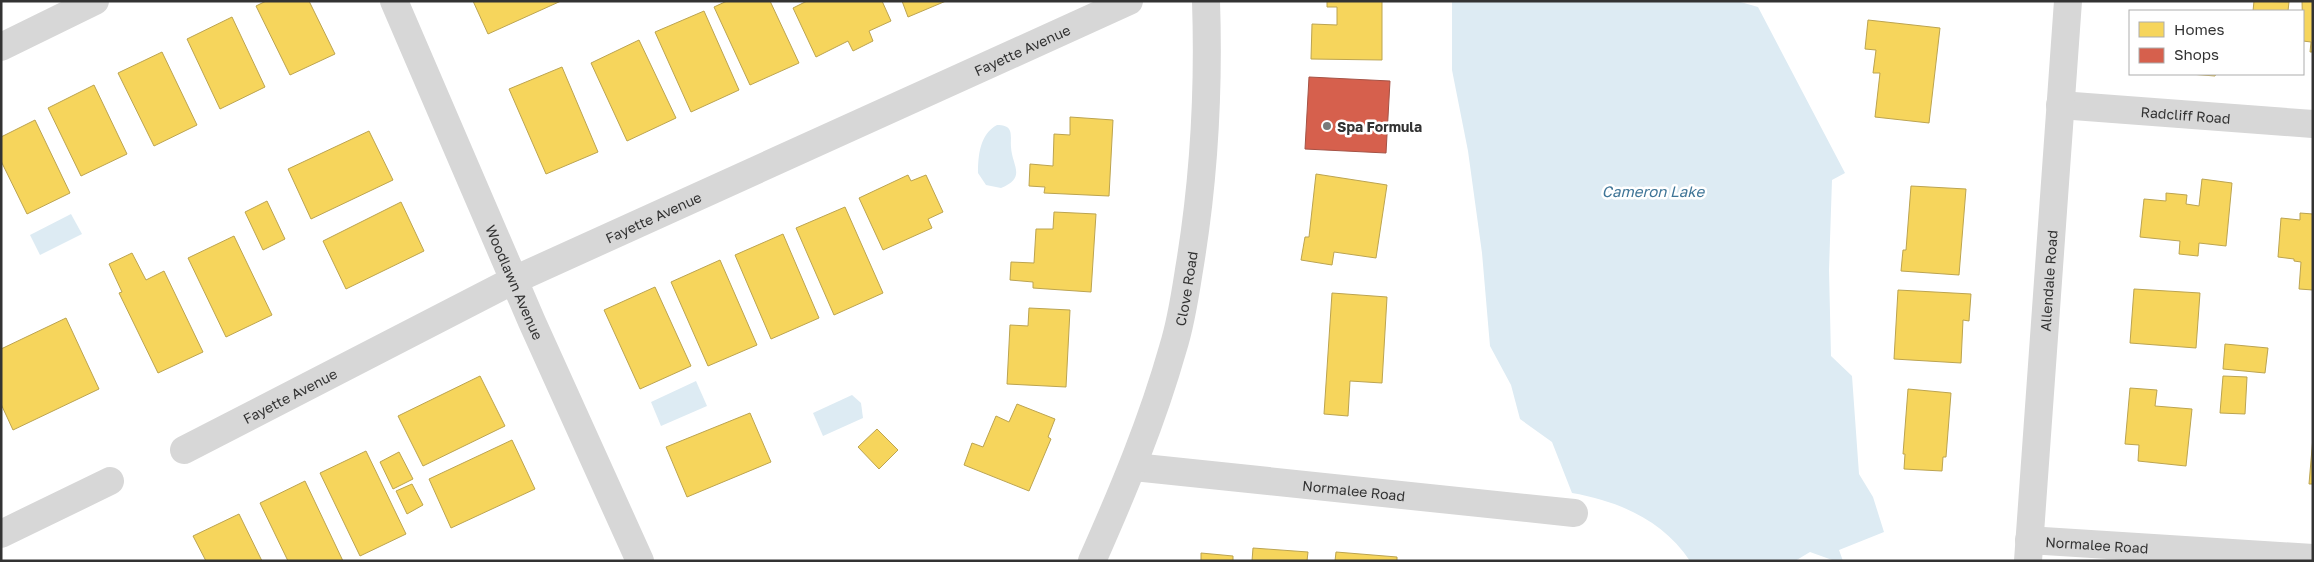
<svg xmlns="http://www.w3.org/2000/svg" width="2314" height="562" font-family="'Golos Text',sans-serif">
<rect width="100%" height="100%" fill="#fff"/>
<g fill="#ddebf3">
<path d="M 1452,1 L 1737,1 L 1758,7 L 1845,173 L 1832,180 L 1829,270 L 1831,356 L 1852,376 L 1859,474 L 1873,497 L 1884,532 L 1839,550 L 1843,561 L 1835,561 L 1810,552 L 1795,561 L 1690,561 C 1663,520 1618,501 1572,493 L 1552,442 L 1520,419 L 1511,385 L 1490,346 L 1482,253 L 1468,151 L 1452,70 Z"/>
<path d="M 997,125 C 1015,125 1010,136 1011,147 C 1012,166 1027,177 1001,188 L 986,185 L 978,173 C 978,155 980,134 997,125 Z"/>
<path d="M 71,214 L 82,234 L 40,255 L 30,235 Z"/>
<path d="M 696,381 L 707,406 L 661,426 L 651,402 Z"/>
<path d="M 852,395 L 861,403 L 863,418 L 823,436 L 813,413 Z"/>
</g>
<g fill="#f6d55c" stroke="#bca450">
<path d="M 266,1 L 309,1 L 335,54 L 290,75 L 256,6 Z"/>
<path d="M 473,1 L 561,1 L 488,34 Z"/>
<path d="M 727,1 L 770,1 L 799,63 L 750,85 L 714,7 Z"/>
<path d="M 807,1 L 882,1 L 891,21 L 869,31 L 873,41 L 853,51 L 848,41 L 816,57 L 793,8 Z"/>
<path d="M 902,1 L 946,1 L 908,17 Z"/>
<path d="M 1327,1 L 1382,1 L 1382,60 L 1311,59 L 1312,24 L 1337,25 L 1337,7 L 1327,7 Z"/>
<path d="M 2254,1 L 2289,2 L 2288,11 L 2253,11 Z"/>
<path d="M 2302,1 L 2313,1 L 2313,52 L 2310,52 L 2311,42 L 2303,41 Z"/>
<path d="M 704,11 L 739,90 L 691,112 L 655,32 Z"/>
<path d="M 232,17 L 265,87 L 220,109 L 187,39 Z"/>
<path d="M 1868,20 L 1940,28 L 1929,123 L 1875,117 L 1880,73 L 1873,73 L 1876,50 L 1865,49 Z"/>
<path d="M 639,40 L 676,118 L 627,141 L 591,63 Z"/>
<path d="M 162,52 L 197,125 L 154,146 L 118,73 Z"/>
<path d="M 562,67 L 598,152 L 546,174 L 509,89 Z"/>
<path d="M 2190,74 L 2216,74 L 2215,76 Z"/>
<path d="M 94,85 L 127,154 L 81,176 L 48,108 Z"/>
<path d="M 1070,117 L 1113,120 L 1109,196 L 1044,193 L 1045,187 L 1029,186 L 1030,164 L 1053,166 L 1054,134 L 1070,135 Z"/>
<path d="M 35,120 L 70,193 L 27,214 L 1,161 L 1,137 Z"/>
<path d="M 369,131 L 393,180 L 311,219 L 288,169 Z"/>
<path d="M 1316,174 L 1387,185 L 1376,258 L 1334,252 L 1332,265 L 1301,260 L 1305,237 L 1309,237 Z"/>
<path d="M 908,175 L 911,181 L 926,175 L 943,212 L 928,219 L 932,228 L 883,250 L 859,198 Z"/>
<path d="M 2202,179 L 2232,183 L 2226,246 L 2199,243 L 2198,256 L 2179,254 L 2180,241 L 2140,237 L 2144,199 L 2166,201 L 2166,193 L 2187,195 L 2186,204 L 2199,206 Z"/>
<path d="M 1911,186 L 1966,189 L 1959,275 L 1901,271 L 1903,250 L 1906,250 Z"/>
<path d="M 267,201 L 285,239 L 263,250 L 245,212 Z"/>
<path d="M 401,202 L 424,251 L 346,289 L 323,241 Z"/>
<path d="M 845,207 L 883,293 L 834,315 L 796,228 Z"/>
<path d="M 1054,212 L 1096,214 L 1091,292 L 1033,288 L 1033,282 L 1010,280 L 1011,262 L 1034,263 L 1036,229 L 1053,229 Z"/>
<path d="M 2300,213 L 2313,214 L 2313,290 L 2299,289 L 2301,262 L 2294,261 L 2294,259 L 2278,257 L 2281,218 L 2300,220 Z"/>
<path d="M 783,234 L 819,318 L 771,339 L 735,255 Z"/>
<path d="M 234,236 L 272,315 L 226,337 L 188,258 Z"/>
<path d="M 132,253 L 146,280 L 164,271 L 203,352 L 158,373 L 119,293 L 122,292 L 109,264 Z"/>
<path d="M 720,260 L 757,345 L 708,366 L 671,282 Z"/>
<path d="M 655,287 L 691,366 L 640,389 L 604,310 Z"/>
<path d="M 2134,289 L 2200,293 L 2196,348 L 2130,343 Z"/>
<path d="M 1898,290 L 1971,294 L 1969,321 L 1963,320 L 1961,363 L 1894,359 Z"/>
<path d="M 1332,293 L 1387,297 L 1382,383 L 1350,381 L 1348,416 L 1324,414 Z"/>
<path d="M 1029,308 L 1070,310 L 1066,387 L 1007,384 L 1010,325 L 1028,326 Z"/>
<path d="M 66,318 L 99,389 L 13,430 L 1,404 L 1,349 Z"/>
<path d="M 2225,344 L 2268,348 L 2265,373 L 2223,369 Z"/>
<path d="M 480,376 L 505,426 L 423,466 L 398,416 Z"/>
<path d="M 2223,376 L 2247,377 L 2245,414 L 2220,413 Z"/>
<path d="M 2130,388 L 2157,390 L 2155,406 L 2192,409 L 2186,466 L 2138,461 L 2139,445 L 2125,444 Z"/>
<path d="M 1908,389 L 1951,393 L 1946,457 L 1943,457 L 1942,471 L 1904,469 L 1905,454 L 1903,454 Z"/>
<path d="M 1017,404 L 1055,419 L 1048,437 L 1051,439 L 1029,491 L 964,465 L 972,443 L 983,447 L 996,416 L 1009,422 Z"/>
<path d="M 750,413 L 771,462 L 687,497 L 666,447 Z"/>
<path d="M 877,429 L 898,450 L 879,469 L 858,447 Z"/>
<path d="M 2313,437 L 2313,484 L 2309,484 Z"/>
<path d="M 512,440 L 535,489 L 451,528 L 429,479 Z"/>
<path d="M 366,451 L 406,534 L 360,556 L 320,473 Z"/>
<path d="M 399,452 L 413,479 L 393,489 L 380,462 Z"/>
<path d="M 305,481 L 343,561 L 288,561 L 260,503 Z"/>
<path d="M 412,484 L 423,505 L 407,514 L 396,491 Z"/>
<path d="M 239,514 L 262,561 L 206,561 L 193,536 Z"/>
<path d="M 1253,548 L 1308,552 L 1307,561 L 1252,561 Z"/>
<path d="M 1336,552 L 1397,557 L 1397,561 L 1335,561 Z"/>
<path d="M 1201,553 L 1233,556 L 1233,561 L 1201,561 Z"/>
</g>
<path fill="#d6604d" stroke="#a55245" d="M 1309,77 L 1390,81 L 1386,153 L 1305,149 Z"/>
<g fill="none" stroke-linecap="round" stroke-linejoin="round">
<g stroke="#d7d7d7" stroke-width="28">
<path id="s1" d="M 394,1 L 532,322 L 640,561"/>
<path d="M 1,47 L 95,1"/>
<path id="s2" d="M 2060,105 L 2313,124"/>
<path id="s3" d="M 184,450 L 514,280 L 1129,1"/>
<path id="s4" d="M 1134,467 L 1574,513"/>
<path d="M 1,534 L 110,481"/>
<path id="s5" d="M 2029,540 L 2313,558"/>
<path id="s6" d="M 1092,561 C 1123,491 1152,422 1173,348 C 1181,323 1185,296 1189,270 C 1204,181 1209,91 1206,1"/>
<path id="s7" d="M 2028,561 L 2068,1"/>
</g>
</g>
<circle fill="#7a7a7a" stroke="#fff" stroke-width="2" cx="1327" cy="126" r="5"/>
<g text-anchor="middle" dominant-baseline="central" stroke-width="5" stroke-linejoin="round" paint-order="stroke">
<g font-size="14" fill="#333" stroke="#fff">
<text stroke="none"><textPath href="#s3" startOffset="929">Fayette Avenue</textPath></text>
<text stroke="none"><textPath href="#s2" startOffset="126">Radcliff Road</textPath></text>
<text stroke="none"><textPath href="#s3" startOffset="524">Fayette Avenue</textPath></text>
<text stroke="none"><textPath href="#s7" startOffset="281">Allendale Road</textPath></text>
<text stroke="none"><textPath href="#s1" startOffset="306">Woodlawn Avenue</textPath></text>
<text stroke="none"><textPath href="#s6" startOffset="289">Clove Road</textPath></text>
<text stroke="none"><textPath href="#s3" startOffset="119">Fayette Avenue</textPath></text>
<text stroke="none"><textPath href="#s4" startOffset="221">Normalee Road</textPath></text>
<text stroke="none"><textPath href="#s5" startOffset="68">Normalee Road</textPath></text>
</g>
<g font-size="14" font-weight="bold" fill="#333" stroke="#fff" text-anchor="start">
<text x="1337" y="126">Spa Formula</text>
</g>
<g font-size="15" font-style="italic" fill="#3f7597" stroke="#fff">
<text x="1653" y="191">Cameron Lake</text>
</g>
</g>
<rect width="2314" height="562" fill="none" stroke="#333333" stroke-width="5"/>
<rect x="2129" y="10" width="175" height="65" fill="#ffffff" stroke="#adadad"/>
<rect x="2139" y="22" width="25" height="15" fill="#f6d55c" stroke="#adadad"/>
<text x="2174" y="35" font-size="15" fill="#333333">Homes</text>
<rect x="2139" y="48" width="25" height="15" fill="#d6604d" stroke="#adadad"/>
<text x="2174" y="60" font-size="15" fill="#333333">Shops</text>
</svg>
